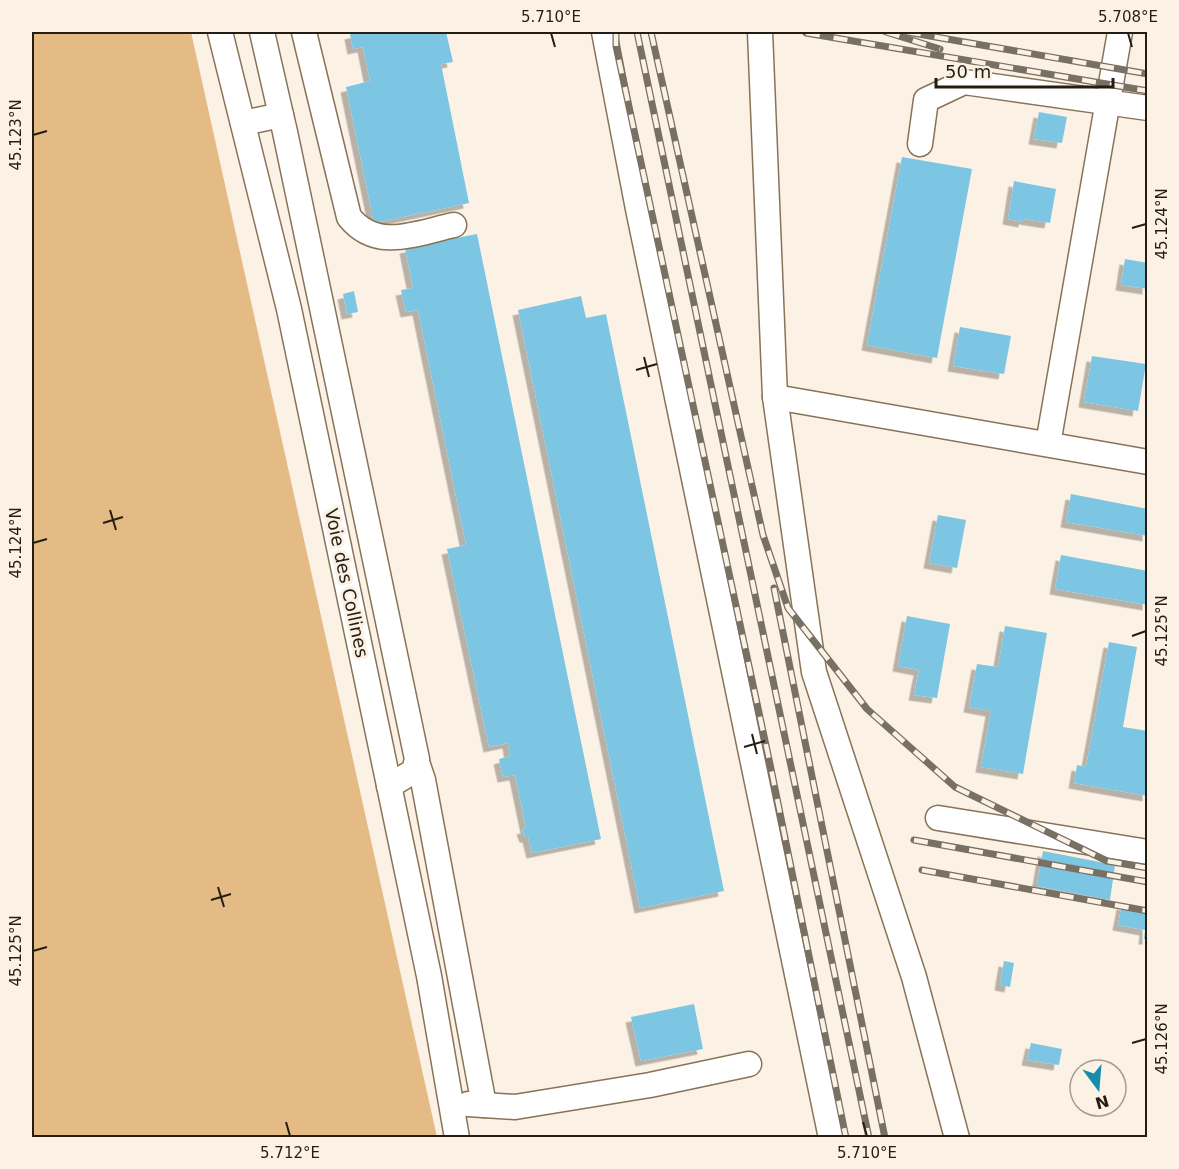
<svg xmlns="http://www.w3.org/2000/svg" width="1179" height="1169" font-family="'DejaVu Sans',sans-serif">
<defs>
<filter id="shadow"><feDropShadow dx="-5.5" dy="5.5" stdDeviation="0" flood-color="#0004"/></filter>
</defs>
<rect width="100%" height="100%" fill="#fbf2e5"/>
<path fill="#e4bb85" d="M 32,32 L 191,32 L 437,1137 L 32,1137 Z"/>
<g fill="#7cc6e3" filter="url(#shadow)">
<path d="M 358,32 L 446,32 L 453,62 L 441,64 L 469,203 L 374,223 L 346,87 L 370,81 L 363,47 L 353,49 L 350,34 Z"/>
<path d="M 1039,112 L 1067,117 L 1062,143 L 1034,139 Z"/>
<path d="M 902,157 L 972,169 L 937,358 L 867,345 Z"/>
<path d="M 1014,181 L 1056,189 L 1050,223 L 1024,219 L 1024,222 L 1008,219 Z"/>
<path d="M 477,234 L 601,839 L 532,853 L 528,837 L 525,837 L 522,829 L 526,828 L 515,775 L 503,777 L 499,759 L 510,756 L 508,743 L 489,747 L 447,549 L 466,545 L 418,310 L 406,312 L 401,290 L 413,288 L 405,248 Z"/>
<path d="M 1125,259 L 1148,263 L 1148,289 L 1121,285 Z"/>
<path d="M 354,291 L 358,312 L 347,314 L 343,294 Z"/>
<path d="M 581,296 L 586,318 L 606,314 L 724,891 L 640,908 L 518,310 Z"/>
<path d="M 960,327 L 1011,336 L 1004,374 L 953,366 Z"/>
<path d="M 1092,356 L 1146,364 L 1138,411 L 1084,402 Z"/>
<path d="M 1071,494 L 1148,509 L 1148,536 L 1066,522 Z"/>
<path d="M 938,515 L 966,520 L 957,568 L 929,563 Z"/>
<path d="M 1061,555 L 1148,571 L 1148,605 L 1055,589 Z"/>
<path d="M 907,616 L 950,624 L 937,698 L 914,695 L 919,670 L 898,666 Z"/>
<path d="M 1005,626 L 1047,633 L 1023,774 L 981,767 L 991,711 L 969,707 L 977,664 L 998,667 Z"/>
<path d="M 1109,642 L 1137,647 L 1123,727 L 1148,731 L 1148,796 L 1074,783 L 1077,765 L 1086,767 Z"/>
<path d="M 1043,851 L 1115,865 L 1110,900 L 1037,886 Z"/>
<path d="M 1122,904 L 1148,908 L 1148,939 L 1144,939 L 1145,930 L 1118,925 Z"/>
<path d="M 1004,961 L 1014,963 L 1010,987 L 1000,985 Z"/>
<path d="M 694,1004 L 703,1049 L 641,1061 L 631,1017 Z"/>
<path d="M 1031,1043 L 1062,1049 L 1059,1065 L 1027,1060 Z"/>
</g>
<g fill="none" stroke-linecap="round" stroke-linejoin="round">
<g stroke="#887357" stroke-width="27">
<g id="minor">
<path d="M 220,32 L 289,309 L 429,976 L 457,1138"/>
<path d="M 262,32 L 281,115"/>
<path d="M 304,32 L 349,217 C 377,252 416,233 454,225"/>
<path d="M 604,32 L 638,209 L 831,1138"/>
<path d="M 760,32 L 775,397 L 814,672 L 914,977 L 957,1138"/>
<path d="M 243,123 L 281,115 L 285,132 L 417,759 L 414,771 L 389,786"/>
<path d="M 920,144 L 926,100 L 964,82 L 1148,108"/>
<path d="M 775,397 L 1148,462"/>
<path d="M 1048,444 L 1120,32"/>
<path d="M 417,762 L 423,780 L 484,1105"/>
<path d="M 938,818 L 1148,852"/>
<path d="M 468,1104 L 515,1107 L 650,1085 L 749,1064"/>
</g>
</g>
<use href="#minor" stroke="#fff" stroke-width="24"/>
<g stroke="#797064" stroke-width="7">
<g id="rail">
<path d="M 616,32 L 616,46 L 770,764 L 846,1138"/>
<path d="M 637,32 L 869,1138"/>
<path d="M 651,32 L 763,535 L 788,608 L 867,709 L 955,787 L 1107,861 L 1148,868"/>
<path d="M 886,32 L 940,49"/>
<path d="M 907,32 L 1148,74"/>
<path d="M 806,33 L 1148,91"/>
<path d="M 774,588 L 885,1138"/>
<path d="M 914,840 L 1148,882"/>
<path d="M 922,870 L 1148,911"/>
</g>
</g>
<use href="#rail" stroke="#fbf2e5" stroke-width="4.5" stroke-dasharray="14" stroke-linecap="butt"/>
</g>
<path fill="none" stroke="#251d11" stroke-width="2" d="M 551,33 L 555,47M 1128,33 L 1132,47M 33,135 L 47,131M 1132,228 L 1146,224M 644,357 L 649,377M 636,370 L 657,364M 110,510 L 116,530M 103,523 L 123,517M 33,543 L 47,539M 1132,636 L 1146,631M 752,734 L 757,754M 744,747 L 765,741M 218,887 L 224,907M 211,900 L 231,894M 33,951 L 47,947M 1132,1043 L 1146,1039M 286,1122 L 290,1136M 863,1122 L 867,1136"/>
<g text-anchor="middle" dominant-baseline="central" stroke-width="6" stroke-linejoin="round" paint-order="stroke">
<g font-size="18" fill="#251d11" stroke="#fbf2e5">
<text transform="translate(347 583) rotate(78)">Voie des Collines</text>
</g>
</g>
<rect width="1179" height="1169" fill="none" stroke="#fbf2e5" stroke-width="66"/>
<g transform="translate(1098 1088) rotate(164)"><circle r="28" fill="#fbf2e5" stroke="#a59d90" stroke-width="1.5"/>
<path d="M0-4.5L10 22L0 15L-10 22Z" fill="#168caf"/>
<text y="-9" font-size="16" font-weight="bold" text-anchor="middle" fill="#251d11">N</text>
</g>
<path d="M936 78v9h177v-9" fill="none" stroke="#251d11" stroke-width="3"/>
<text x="945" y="78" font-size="18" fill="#251d11" stroke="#fbf2e5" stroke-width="4.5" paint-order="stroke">50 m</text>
<rect x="33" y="33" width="1113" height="1103" fill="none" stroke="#251d11" stroke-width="2"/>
<g font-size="15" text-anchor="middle" fill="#251d11">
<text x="551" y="22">5.710°E</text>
<text x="1128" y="22">5.708°E</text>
<text transform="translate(16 135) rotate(-90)" y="5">45.123°N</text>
<text transform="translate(1162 224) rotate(-90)" y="5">45.124°N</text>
<text transform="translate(16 543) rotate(-90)" y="5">45.124°N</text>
<text transform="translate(1162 631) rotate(-90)" y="5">45.125°N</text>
<text transform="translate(16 951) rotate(-90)" y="5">45.125°N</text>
<text transform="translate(1162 1039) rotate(-90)" y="5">45.126°N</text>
<text x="290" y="1158">5.712°E</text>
<text x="867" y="1158">5.710°E</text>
</g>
</svg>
